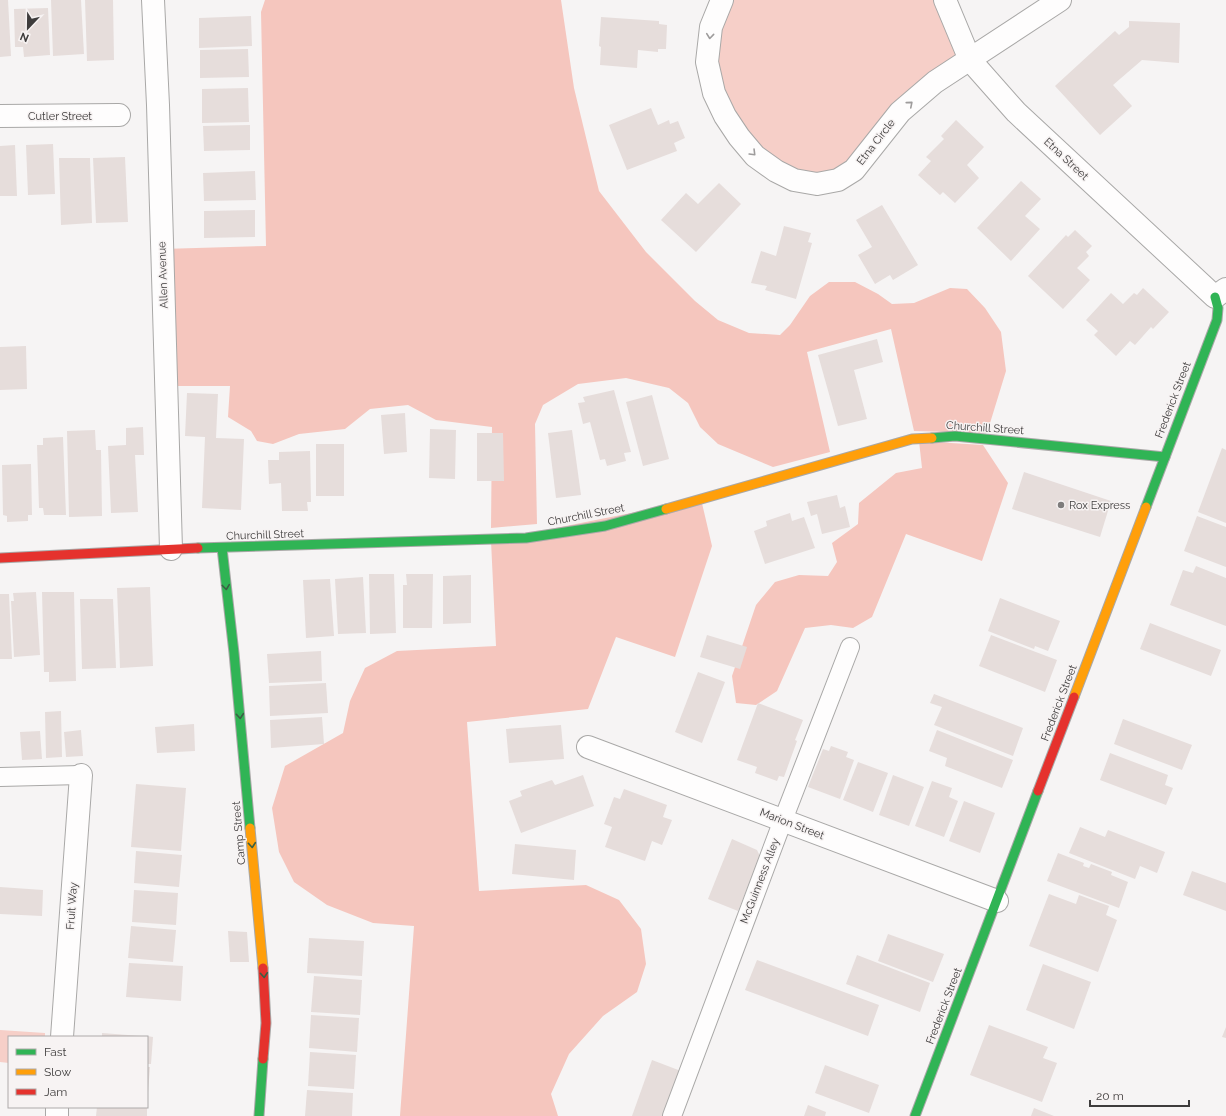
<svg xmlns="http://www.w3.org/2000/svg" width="1226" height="1116" font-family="Raleway,sans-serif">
<rect width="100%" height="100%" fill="#f6f4f4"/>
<g fill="#f6cfc8">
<path d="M 722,0 L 945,0 L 970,60 L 854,170 L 794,180 L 725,116 L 711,27 Z"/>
<path d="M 0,1030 L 45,1033 L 45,1037 L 9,1037 L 9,1063 L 0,1062 Z"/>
</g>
<g fill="#f5c6be">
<path d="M 265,0 L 561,0 L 574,88 L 599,191 L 646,252 L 695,301 L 718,320 L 749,333 L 780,335 L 790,325 L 810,296 L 829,282 L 855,282 L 878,294 L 892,304 L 914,303 L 950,288 L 967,289 L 985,308 L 1001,332 L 1006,371 L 987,433 L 914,431 L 891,329 L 807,352 L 830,452 L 773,467 L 718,444 L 700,427 L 688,403 L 669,388 L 626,378 L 578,384 L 543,405 L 535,424 L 537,524 L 491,528 L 492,427 L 436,420 L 408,405 L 370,409 L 345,429 L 299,434 L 273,444 L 257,441 L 251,431 L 228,417 L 230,386 L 167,386 L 162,249 L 266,246 L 261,12 Z"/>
<path d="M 919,441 L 983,445 L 1008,483 L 982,561 L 906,534 L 872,617 L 853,628 L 831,625 L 805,628 L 777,691 L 756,705 L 736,703 L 732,676 L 756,605 L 775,582 L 799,575 L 828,576 L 837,562 L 832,543 L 858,524 L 859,503 L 896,473 L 922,468 Z"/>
<path d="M 701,499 L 712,546 L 675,657 L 616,637 L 588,709 L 467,722 L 479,891 L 586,885 L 619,900 L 641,929 L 646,964 L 637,992 L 603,1016 L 569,1054 L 551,1094 L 558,1116 L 400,1116 L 414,926 L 373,923 L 327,905 L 294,882 L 279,852 L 272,808 L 285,766 L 343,733 L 350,701 L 365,668 L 397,651 L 496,646 L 491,541 Z"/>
</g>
<g fill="#e6dddb">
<path d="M 0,0 L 8,0 L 11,56 L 0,57 Z"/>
<path d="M 51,0 L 81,0 L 84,54 L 53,56 Z"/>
<path d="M 85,0 L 113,0 L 114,60 L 87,61 Z"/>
<path d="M 48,8 L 50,55 L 24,57 L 23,47 L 15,47 L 14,9 Z"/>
<path d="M 251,16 L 252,46 L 199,48 L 199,18 Z"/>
<path d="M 601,17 L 659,21 L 659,24 L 667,25 L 666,49 L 658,49 L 658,52 L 638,50 L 637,68 L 600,65 L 601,47 L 599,46 Z"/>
<path d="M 1129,21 L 1180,23 L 1179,63 L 1142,60 L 1113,85 L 1132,106 L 1100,135 L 1055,86 L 1115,31 L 1119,35 L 1129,27 Z"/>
<path d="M 248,49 L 249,77 L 200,78 L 200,50 Z"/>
<path d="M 248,88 L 249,122 L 202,123 L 202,89 Z"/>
<path d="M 651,108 L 658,125 L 669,120 L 670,124 L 678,121 L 685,138 L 674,143 L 677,151 L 627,170 L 609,125 Z"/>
<path d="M 956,120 L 984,147 L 967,165 L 979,178 L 955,203 L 943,192 L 940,195 L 918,175 L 931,161 L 926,157 L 944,139 L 941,136 Z"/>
<path d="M 250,125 L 250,150 L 204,151 L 203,126 Z"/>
<path d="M 53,144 L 55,194 L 28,195 L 26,145 Z"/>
<path d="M 15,145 L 17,196 L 0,196 L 0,146 Z"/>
<path d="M 125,157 L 128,222 L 96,223 L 93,158 Z"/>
<path d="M 59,158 L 90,158 L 92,223 L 61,225 Z"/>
<path d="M 255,171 L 256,200 L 204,201 L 203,173 Z"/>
<path d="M 1021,181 L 1041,199 L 1025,216 L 1040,229 L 1011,261 L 977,228 Z"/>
<path d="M 719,183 L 741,204 L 696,252 L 661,220 L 686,193 L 698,204 Z"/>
<path d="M 882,205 L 918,265 L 893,280 L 890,275 L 875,284 L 858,255 L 872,247 L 856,220 Z"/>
<path d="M 255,210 L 255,237 L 204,238 L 204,211 Z"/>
<path d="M 784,226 L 811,233 L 808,242 L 812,243 L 796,299 L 765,290 L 767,286 L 751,283 L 761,251 L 776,256 Z"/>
<path d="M 1075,230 L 1092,246 L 1086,252 L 1089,256 L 1077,268 L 1090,280 L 1063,309 L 1028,276 L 1066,235 L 1068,237 Z"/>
<path d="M 1143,288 L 1169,312 L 1153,329 L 1151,327 L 1135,345 L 1130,341 L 1116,356 L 1094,335 L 1098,331 L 1086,320 L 1111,293 L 1123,304 L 1134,293 L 1137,295 Z"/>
<path d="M 877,339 L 883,362 L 854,370 L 867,419 L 838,426 L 818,355 Z"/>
<path d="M 26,346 L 27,389 L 0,390 L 0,347 Z"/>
<path d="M 614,390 L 631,452 L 624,453 L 626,461 L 607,466 L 605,459 L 600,460 L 590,422 L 583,424 L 578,403 L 585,402 L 583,397 Z"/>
<path d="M 187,393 L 218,394 L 216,438 L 244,439 L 241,510 L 202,508 L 205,437 L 185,436 Z"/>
<path d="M 652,395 L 669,459 L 643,466 L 626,402 Z"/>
<path d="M 405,413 L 407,452 L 384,454 L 381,415 Z"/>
<path d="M 143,427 L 144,455 L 135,455 L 138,512 L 111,513 L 108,446 L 126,445 L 126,428 Z"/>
<path d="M 430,429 L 456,430 L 455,479 L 429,478 Z"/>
<path d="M 95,430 L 96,450 L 101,450 L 102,516 L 69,517 L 67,431 Z"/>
<path d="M 572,430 L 581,495 L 556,498 L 548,433 Z"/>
<path d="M 477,433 L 503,433 L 504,481 L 477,481 Z"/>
<path d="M 63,437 L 66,515 L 44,515 L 43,508 L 39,508 L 37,445 L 43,445 L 43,438 Z"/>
<rect x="316" y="444" width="28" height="52"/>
<path d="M 1222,448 L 1226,450 L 1226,523 L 1198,512 Z"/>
<path d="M 310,451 L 311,502 L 307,502 L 308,511 L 282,511 L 281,483 L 269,484 L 268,460 L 279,460 L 279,452 Z"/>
<path d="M 31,464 L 32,515 L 28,515 L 28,521 L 7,522 L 7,516 L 3,515 L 2,465 Z"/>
<path d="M 1024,472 L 1111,501 L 1100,537 L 1012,509 Z"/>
<path d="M 837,495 L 840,508 L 845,506 L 850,527 L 822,534 L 817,514 L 811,516 L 807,502 Z"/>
<path d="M 790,513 L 792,521 L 804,517 L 815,548 L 765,564 L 754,531 L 767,526 L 766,521 Z"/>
<path d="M 1197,516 L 1226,527 L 1226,567 L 1184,551 Z"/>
<path d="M 1196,566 L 1226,578 L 1226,626 L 1170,605 L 1183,570 L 1193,573 Z"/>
<path d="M 369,574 L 394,574 L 396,633 L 370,634 Z"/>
<path d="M 406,574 L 433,574 L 432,628 L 403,628 L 403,585 L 407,585 Z"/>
<path d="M 471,575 L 471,623 L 443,624 L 443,576 Z"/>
<path d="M 363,577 L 366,633 L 338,634 L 335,579 Z"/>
<path d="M 330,579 L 334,636 L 306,638 L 303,580 Z"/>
<path d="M 150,587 L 153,666 L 120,668 L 117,588 Z"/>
<path d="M 36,592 L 40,655 L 14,657 L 11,601 L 14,601 L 13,593 Z"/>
<path d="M 42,592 L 74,592 L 76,681 L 49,682 L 49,672 L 44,672 Z"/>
<path d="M 0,594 L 9,594 L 12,659 L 0,659 Z"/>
<path d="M 1000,598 L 1060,621 L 1048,651 L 1035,646 L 1034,649 L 988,631 Z"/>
<path d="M 80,599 L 113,599 L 116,668 L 82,669 Z"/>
<path d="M 1150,623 L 1221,650 L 1211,676 L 1140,649 Z"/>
<path d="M 707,635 L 747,647 L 740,669 L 700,657 Z"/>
<path d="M 991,635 L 1057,660 L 1045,692 L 979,666 Z"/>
<path d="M 321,651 L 322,681 L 269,683 L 267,654 Z"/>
<path d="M 698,672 L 725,682 L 702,743 L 675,732 Z"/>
<path d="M 326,683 L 328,713 L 270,716 L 269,686 Z"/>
<path d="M 934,694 L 1023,728 L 1013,756 L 934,725 L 942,707 L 930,703 Z"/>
<path d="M 758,703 L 803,720 L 795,740 L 797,741 L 784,777 L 779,776 L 777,781 L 755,773 L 757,767 L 737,760 Z"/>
<path d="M 61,711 L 62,757 L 46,758 L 45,712 Z"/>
<path d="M 322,717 L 324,744 L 271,748 L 270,720 Z"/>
<path d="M 1123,719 L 1192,745 L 1182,770 L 1114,744 Z"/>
<path d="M 194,724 L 195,751 L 157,753 L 155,727 Z"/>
<path d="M 561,725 L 564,759 L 509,763 L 506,729 Z"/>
<path d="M 81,730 L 83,756 L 66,757 L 64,732 Z"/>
<path d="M 937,730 L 1013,760 L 1002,788 L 945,766 L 947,758 L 929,751 Z"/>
<path d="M 40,731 L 42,759 L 22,760 L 20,732 Z"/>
<path d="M 831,746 L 848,752 L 846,757 L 854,760 L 840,799 L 808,787 L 823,749 L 829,751 Z"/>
<path d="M 1110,753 L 1168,775 L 1165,785 L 1173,788 L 1166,805 L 1100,780 Z"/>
<path d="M 858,762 L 888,773 L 873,812 L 843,800 Z"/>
<path d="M 583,775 L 594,806 L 521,833 L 509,801 L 522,796 L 520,791 L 552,780 L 555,785 Z"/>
<path d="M 893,775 L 924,787 L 909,826 L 879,815 Z"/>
<path d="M 932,781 L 952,788 L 949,797 L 958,801 L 944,837 L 915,826 Z"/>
<path d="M 136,784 L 186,788 L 181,851 L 131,847 Z"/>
<path d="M 624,789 L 667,805 L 663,817 L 672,820 L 662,845 L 652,841 L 645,861 L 605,847 L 612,827 L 604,824 L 614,797 L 620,799 Z"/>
<path d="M 964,801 L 995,813 L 980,853 L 949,841 Z"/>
<path d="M 1080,827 L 1105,837 L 1108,830 L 1165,852 L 1157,873 L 1140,866 L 1135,879 L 1069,853 Z"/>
<path d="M 732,839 L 757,850 L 760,856 L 738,911 L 708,899 Z"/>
<path d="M 515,844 L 576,850 L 574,880 L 512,874 Z"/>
<path d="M 136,851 L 182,855 L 179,887 L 134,883 Z"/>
<path d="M 1058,853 L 1084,863 L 1083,866 L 1089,868 L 1091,864 L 1112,872 L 1111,875 L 1128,882 L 1119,908 L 1047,881 Z"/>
<path d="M 1192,871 L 1226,883 L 1226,911 L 1183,895 Z"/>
<path d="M 0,887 L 43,890 L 42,916 L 0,914 Z"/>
<path d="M 134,890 L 178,893 L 176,925 L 132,922 Z"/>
<path d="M 1049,894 L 1076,904 L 1079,895 L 1109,906 L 1106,915 L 1117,920 L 1098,972 L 1029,946 Z"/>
<path d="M 131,926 L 176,930 L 173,962 L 128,958 Z"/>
<path d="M 228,931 L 247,932 L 249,962 L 230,962 Z"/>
<path d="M 888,934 L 944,954 L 933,982 L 878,961 Z"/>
<path d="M 309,938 L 364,941 L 362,976 L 307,973 Z"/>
<path d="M 857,955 L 930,983 L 920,1012 L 846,984 Z"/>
<path d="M 757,960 L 879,1005 L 868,1036 L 745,990 Z"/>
<path d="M 129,963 L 183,966 L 181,1001 L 126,997 Z"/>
<path d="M 1043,964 L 1091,982 L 1074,1029 L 1026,1010 Z"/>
<path d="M 314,976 L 362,980 L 360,1015 L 311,1012 Z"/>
<path d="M 311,1015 L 359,1018 L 357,1052 L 309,1048 Z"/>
<path d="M 989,1025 L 1048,1047 L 1043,1058 L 1057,1063 L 1042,1102 L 970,1075 Z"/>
<path d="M 1226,1027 L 1226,1038 L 1222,1037 Z"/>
<path d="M 102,1033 L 141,1036 L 141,1037 L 102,1037 Z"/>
<path d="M 147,1036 L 153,1037 L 151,1064 L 147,1064 Z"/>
<path d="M 310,1052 L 356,1055 L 354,1089 L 308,1086 Z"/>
<path d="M 652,1060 L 681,1071 L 665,1116 L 632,1116 Z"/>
<path d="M 825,1065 L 879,1085 L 869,1113 L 815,1093 Z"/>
<path d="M 147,1067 L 150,1067 L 148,1092 L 147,1092 Z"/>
<path d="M 307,1090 L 353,1093 L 352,1116 L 305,1116 Z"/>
<path d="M 808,1105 L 826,1112 L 825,1116 L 804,1116 Z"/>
<path d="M 97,1107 L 147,1107 L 147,1116 L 96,1116 Z"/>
<path d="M 1034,1108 L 1054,1116 L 1031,1116 Z"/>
</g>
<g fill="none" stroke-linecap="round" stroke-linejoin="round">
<g stroke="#a9a8a7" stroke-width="20">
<g id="lane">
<path d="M 0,777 L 81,775"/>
<path d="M 672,1116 L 783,820 L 850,647"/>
</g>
</g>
<g stroke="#a9a8a7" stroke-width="24">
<g id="street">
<path d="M 153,0 L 158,105 L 171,549"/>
<path d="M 722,0 L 711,27 L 707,62 L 714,93 L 725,116 L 739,137 L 755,156 L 776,171 L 794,180 L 817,184 L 838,180 L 854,170 L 900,112 L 935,82 L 1060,0"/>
<path d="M 945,0 L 970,60 L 1016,112 L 1215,297 L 1226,289"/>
<path d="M 0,116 L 119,115"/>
<path d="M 588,747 L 997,901"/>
<path d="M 62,1037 L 81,775"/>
<path d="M 57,1116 L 57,1107"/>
</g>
</g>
<g stroke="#a9a8a7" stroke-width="11">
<g id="fast">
<path d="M 932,438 L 955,436 L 1165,457"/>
<path d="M 1146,507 L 1217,320 L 1218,308 L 1215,297"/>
<path d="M 198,548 L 526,538 L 605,526 L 666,509"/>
<path d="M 222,548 L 234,653 L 250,828"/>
<path d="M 259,1116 L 263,1059"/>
<path d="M 915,1116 L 1038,791"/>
</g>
</g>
<g stroke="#a9a8a7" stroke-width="11">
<g id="slow">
<path d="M 666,509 L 912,439 L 932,438"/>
<path d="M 1074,697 L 1146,507"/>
<path d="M 250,828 L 263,968"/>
</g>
</g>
<g stroke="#a9a8a7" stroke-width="11">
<g id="jam">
<path d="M 0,558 L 198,548"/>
<path d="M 1038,791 L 1074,697"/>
<path d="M 263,968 L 266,1023 L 263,1059"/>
</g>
</g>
<use href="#lane" stroke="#fefdfd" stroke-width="18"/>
<use href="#street" stroke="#fefdfd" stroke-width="22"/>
<use href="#fast" stroke="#30b455" stroke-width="9"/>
<use href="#slow" stroke="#ff9f0a" stroke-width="9"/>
<use href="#jam" stroke="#e5322d" stroke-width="9"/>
</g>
<defs><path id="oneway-chevron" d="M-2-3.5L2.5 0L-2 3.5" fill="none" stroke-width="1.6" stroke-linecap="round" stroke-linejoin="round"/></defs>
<g stroke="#9e9c9c">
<use href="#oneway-chevron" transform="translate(710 36) rotate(96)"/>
<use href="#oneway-chevron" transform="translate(910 104) rotate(-41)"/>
<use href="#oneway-chevron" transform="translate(753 153) rotate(45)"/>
</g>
<g stroke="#3a6044">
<use href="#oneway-chevron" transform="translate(226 587) rotate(83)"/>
<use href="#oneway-chevron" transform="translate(240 716) rotate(85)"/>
<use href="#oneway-chevron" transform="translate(252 845) rotate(85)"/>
<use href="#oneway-chevron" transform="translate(264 975) rotate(86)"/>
</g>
<circle fill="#7e7c7c" stroke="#f7f3f3" stroke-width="1.5" cx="1061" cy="505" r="4"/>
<g text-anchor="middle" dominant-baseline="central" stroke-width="3" stroke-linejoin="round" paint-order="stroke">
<g font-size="11" fill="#3e3c3c" stroke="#f7f3f3">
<text x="60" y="116">Cutler Street</text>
<text transform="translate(876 142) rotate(-52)">Etna Circle</text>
<text transform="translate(1066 159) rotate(43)">Etna Street</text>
<text transform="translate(163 275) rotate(-92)">Allen Avenue</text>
<text transform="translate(1173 400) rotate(-69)">Frederick Street</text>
<text transform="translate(985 428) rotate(4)">Churchill Street</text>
<text transform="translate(586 515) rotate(-11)">Churchill Street</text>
<text transform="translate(265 535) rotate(-2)">Churchill Street</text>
<text transform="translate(1059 703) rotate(-69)">Frederick Street</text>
<text transform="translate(792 824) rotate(21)">Marion Street</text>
<text transform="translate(239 833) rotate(-95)">Camp Street</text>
<text transform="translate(760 881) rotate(-69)">McGuinness Alley</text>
<text transform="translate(72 906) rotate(-86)">Fruit Way</text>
<text transform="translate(944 1006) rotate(-69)">Frederick Street</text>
</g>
<g font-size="11" fill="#3e3c3c" stroke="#f7f3f3" text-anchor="start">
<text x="1069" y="505">Rox Express</text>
</g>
</g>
<rect x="8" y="1036" width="140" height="72" fill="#f7f3f3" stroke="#adaaaa"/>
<rect x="16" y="1049" width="20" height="6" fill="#30b455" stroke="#adaaaa"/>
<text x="44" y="1056" font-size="12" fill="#3e3c3c">Fast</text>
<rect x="16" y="1069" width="20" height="6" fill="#ff9f0a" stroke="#adaaaa"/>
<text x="44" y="1076" font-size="12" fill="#3e3c3c">Slow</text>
<rect x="16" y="1089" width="20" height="6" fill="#e5322d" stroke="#adaaaa"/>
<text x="44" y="1096" font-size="12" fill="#3e3c3c">Jam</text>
<g transform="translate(28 28) rotate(202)" stroke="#f7f3f3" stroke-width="3" paint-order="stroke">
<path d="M0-3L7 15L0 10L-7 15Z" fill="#3e3c3c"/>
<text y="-6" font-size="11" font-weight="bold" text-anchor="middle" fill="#3e3c3c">N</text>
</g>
<path d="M1090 1100v6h99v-6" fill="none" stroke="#3e3c3c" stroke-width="2"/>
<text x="1096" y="1100" font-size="12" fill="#3e3c3c" stroke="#f7f3f3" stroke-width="3" paint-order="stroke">20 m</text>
</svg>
